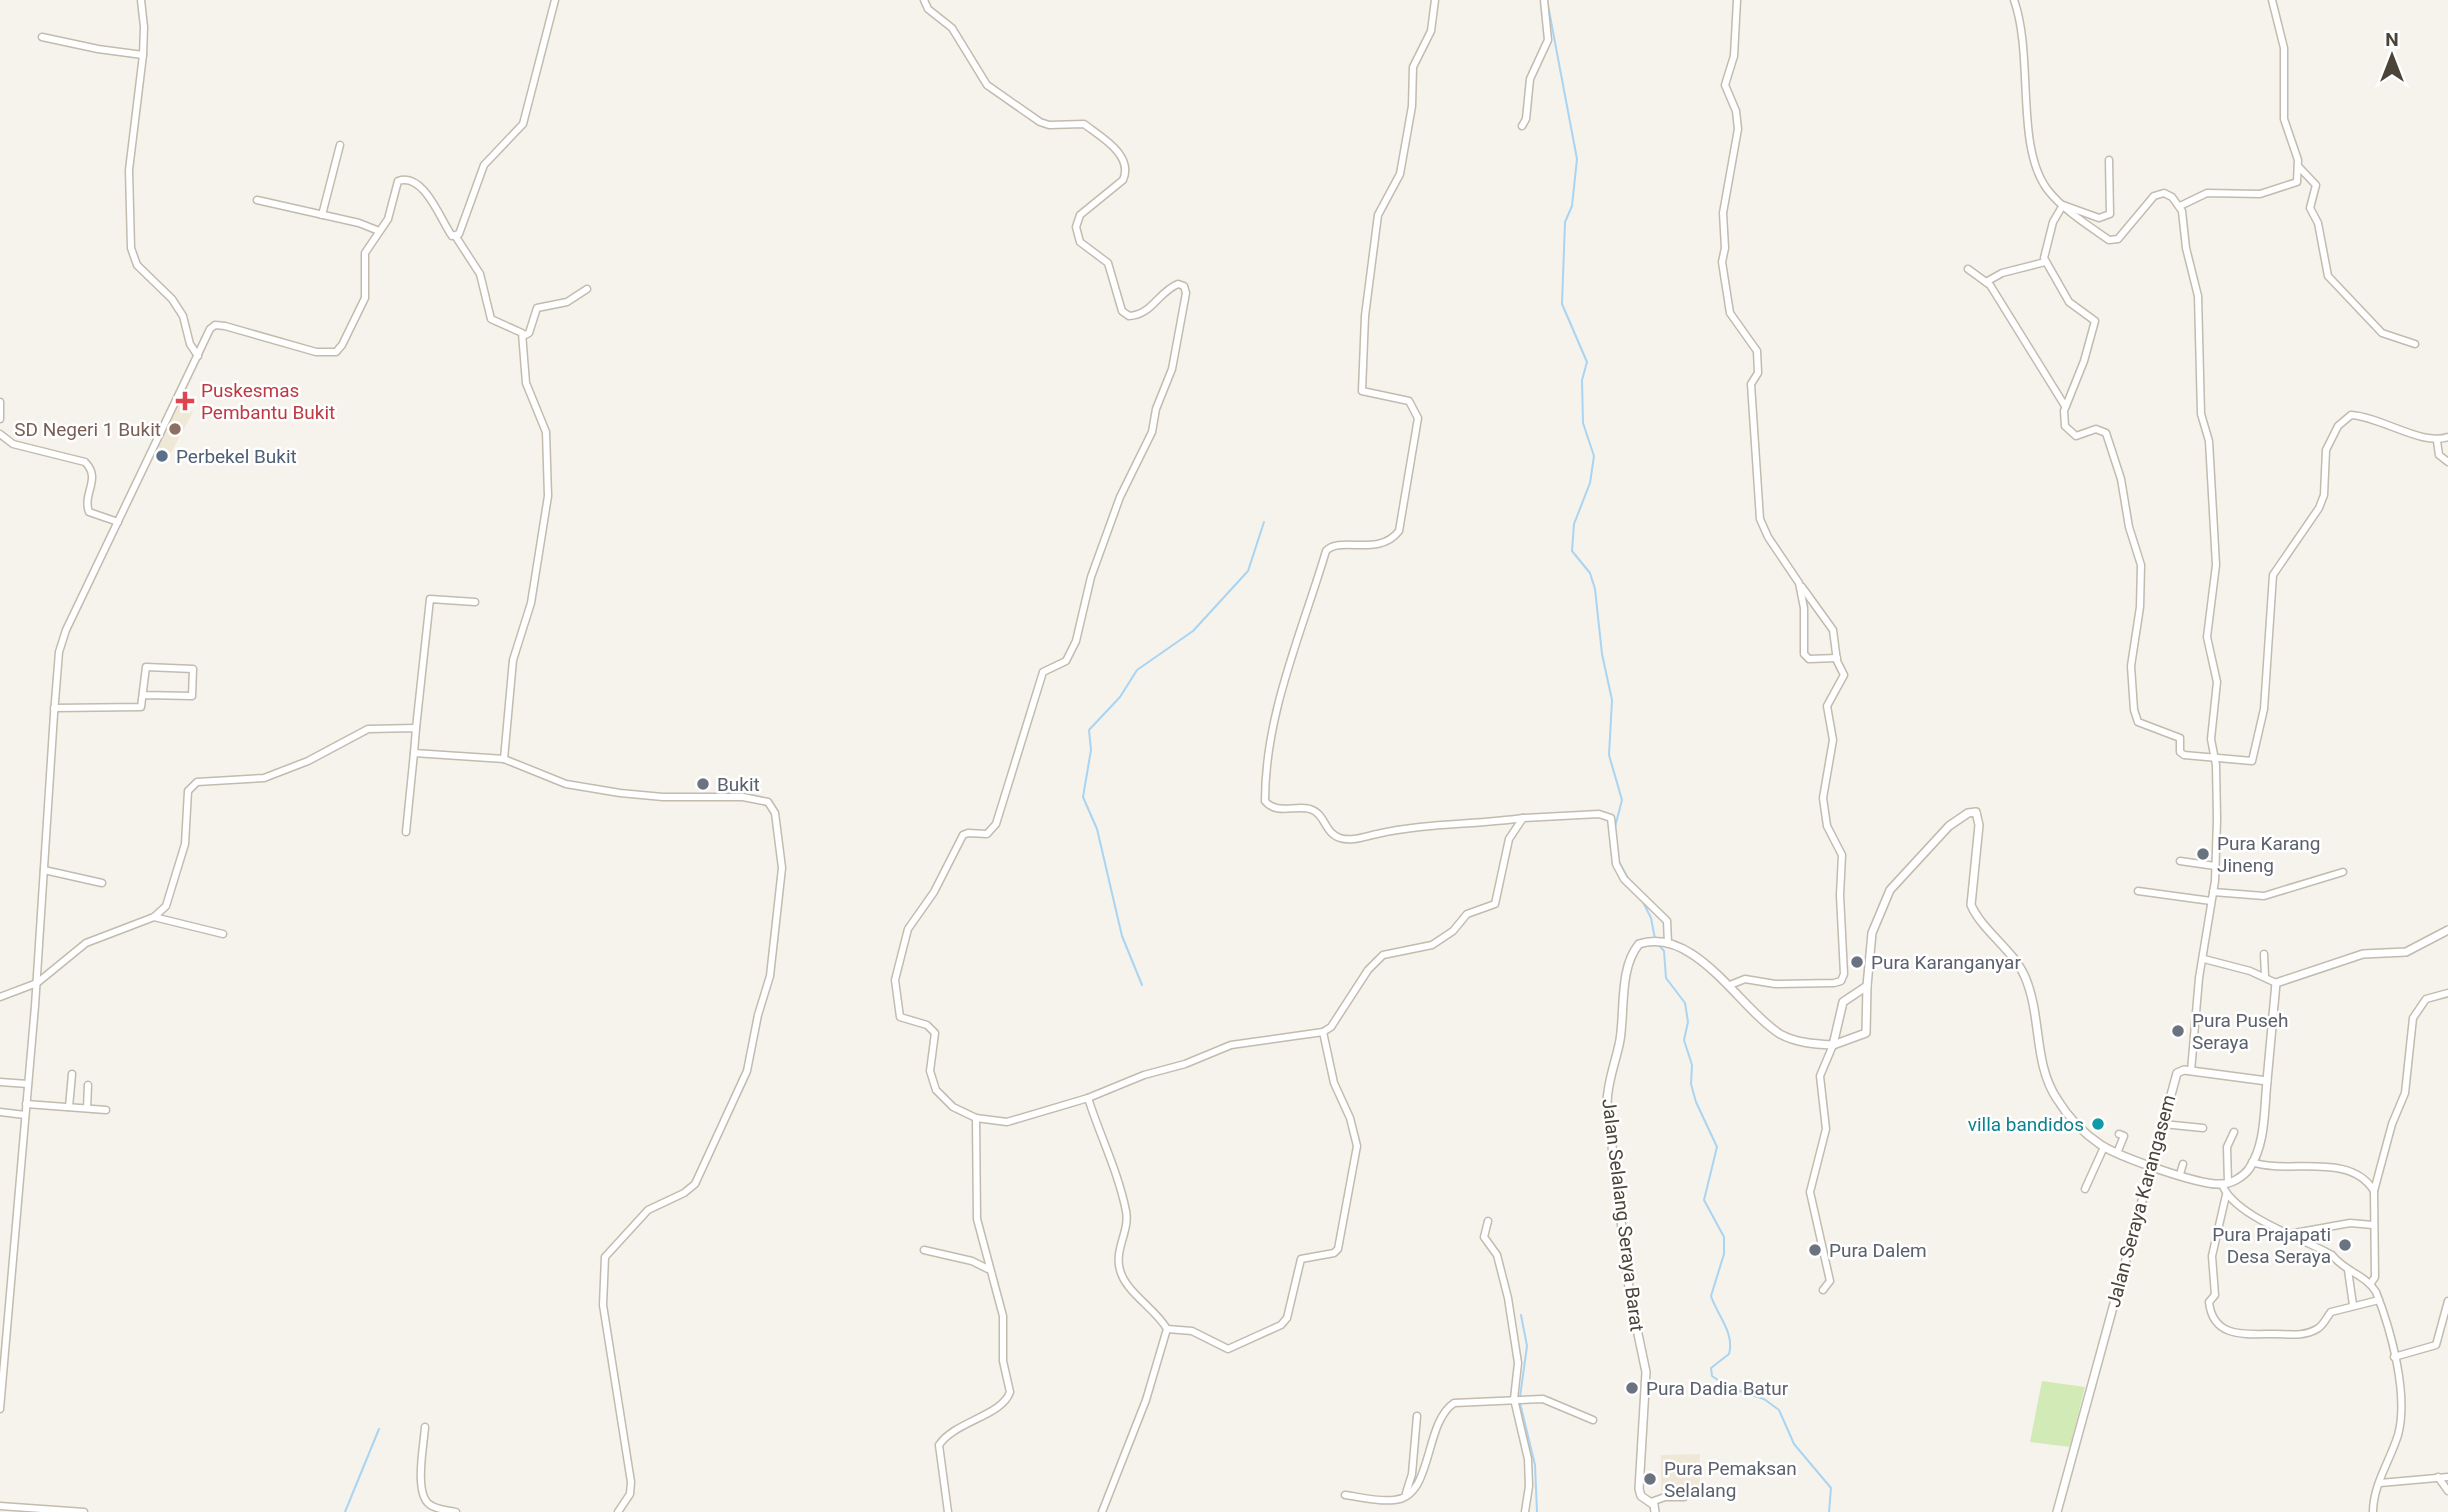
<svg xmlns="http://www.w3.org/2000/svg" width="2448" height="1512" font-family="Roboto,sans-serif">
<rect width="100%" height="100%" fill="#f6f3ec"/>
<g fill="#efe8d6">
<path d="M 178,404 L 193,412 L 171,453 L 156,446 Z"/>
<path d="M 1700,1454 L 1700,1488 L 1661,1491 L 1661,1455 Z"/>
</g>
<path fill="#d2eab5" d="M 2042,1381 L 2085,1387 L 2070,1447 L 2030,1442 Z"/>
<g fill="none" stroke-linecap="round" stroke-linejoin="round">
<g stroke="#a9d4f2" stroke-width="2">
<path d="M 1547,0 L 1577,159 L 1572,206 L 1565,222 L 1562,304 L 1587,362 L 1582,380 L 1583,423 L 1594,456 L 1590,483 L 1574,524 L 1572,551 L 1590,573 L 1595,589 L 1602,654 L 1612,700 L 1609,755 L 1622,800 L 1615,827"/>
<path d="M 1618,860 L 1629,880"/>
<path d="M 1643,902 L 1651,918 L 1655,939"/>
<path d="M 1658,944 L 1664,951 L 1666,978 L 1685,1003 L 1688,1022 L 1684,1040 L 1692,1065 L 1691,1084 L 1696,1102 L 1717,1147 L 1704,1200 L 1724,1237 L 1724,1254 L 1711,1296 C 1717,1315 1735,1333 1729,1354 L 1711,1368 L 1712,1376 L 1728,1387 L 1764,1399 L 1779,1410 L 1794,1444 L 1831,1488 L 1829,1512"/>
<path d="M 1142,985 L 1122,936 L 1097,829 L 1083,797 L 1091,750 L 1089,730 L 1120,697 L 1137,670 L 1193,631 L 1248,571 L 1264,522"/>
<path d="M 1520,1397 L 1527,1346 L 1521,1315"/>
<path d="M 1520,1403 L 1535,1465 L 1537,1512"/>
<path d="M 345,1512 L 379,1429"/>
</g>
<g stroke="#c2bbae" stroke-width="9">
<g id="minor">
<path d="M 141,0 L 144,27 L 143,55 L 129,170 L 131,248 L 137,265 L 172,299 L 183,316 L 190,344 L 198,356"/>
<path d="M 924,0 L 928,9 L 952,28 L 987,85 L 1040,122 L 1049,125 L 1084,124 C 1101,137 1134,155 1123,180 L 1080,215 L 1076,227 L 1080,242 L 1108,263 L 1122,311 L 1129,316 C 1152,315 1158,292 1178,284 L 1184,286 L 1186,293 L 1172,369 L 1156,409 L 1152,432 L 1120,497 L 1091,577 L 1076,641 L 1066,661 L 1043,672 L 996,824 L 987,834 L 968,833 L 963,835 L 934,892 L 908,929 L 895,980 L 900,1017 L 927,1025 L 935,1033 L 930,1071 L 936,1090 L 953,1107 L 976,1118 L 1007,1122 L 1088,1098 L 1144,1075 L 1185,1064 L 1231,1045 L 1323,1032 L 1331,1027 L 1368,970 L 1383,955 L 1432,945 L 1453,931 L 1467,914 L 1495,904 L 1509,839 L 1523,818 L 1599,814 L 1611,818 L 1616,864 L 1624,879 L 1667,921 L 1668,943"/>
<path d="M 1435,0 L 1431,31 L 1413,67 L 1412,106 L 1400,174 L 1378,215 L 1365,316 L 1362,391 L 1409,401 L 1418,418 L 1399,531 C 1378,558 1340,535 1326,551 C 1302,632 1265,714 1265,801 C 1276,815 1295,805 1310,809 C 1326,814 1324,833 1340,838 C 1352,842 1366,836 1377,834 C 1425,823 1474,825 1523,818"/>
<path d="M 1737,0 L 1734,56 L 1725,85 L 1736,111 L 1738,129 L 1723,213 L 1725,248 L 1722,262 L 1730,313 L 1757,351 L 1758,373 L 1751,384 L 1760,519 L 1768,537 L 1799,583 L 1804,608 L 1804,654 L 1809,659 L 1837,658"/>
<path d="M 2014,0 C 2034,56 2015,145 2047,189 C 2062,209 2089,226 2109,240 L 2118,239 L 2154,196 L 2164,193 L 2172,197 L 2182,211 L 2186,248 L 2198,296 L 2201,414 L 2209,441 L 2216,565 L 2207,637 L 2217,682 L 2211,739 L 2216,765 L 2217,819 L 2215,881 L 2199,978 L 2191,1071"/>
<path d="M 42,37 L 98,49 L 143,55"/>
<path d="M 1522,126 L 1526,119 L 1530,79 L 1548,40 L 1544,0"/>
<path d="M 2109,160 L 2110,214 L 2099,218 L 2063,205 L 2053,222 L 2044,258 L 2069,302 L 2095,321 L 2084,361 L 2064,411 L 2065,426 L 2076,436 L 2096,429 L 2106,433 L 2121,479 L 2129,527 L 2141,565 L 2140,607 L 2131,666 L 2134,710 L 2138,722 L 2180,738 L 2180,752 L 2184,755 L 2252,761 L 2264,709 L 2273,575 L 2319,508 L 2324,495 L 2326,450 L 2338,426 L 2351,415 C 2382,417 2421,446 2448,437"/>
<path d="M 2298,166 L 2316,185 L 2310,208 L 2318,223 L 2328,276 L 2382,333 L 2415,344"/>
<path d="M 257,200 L 359,223 L 379,231"/>
<path d="M 2180,206 L 2207,193 L 2260,194 L 2297,182 L 2298,160 L 2284,119 L 2284,48 L 2272,0"/>
<path d="M 322,215 L 340,145"/>
<path d="M 456,237 L 480,274 L 491,319 L 522,333 L 526,383 L 546,432 L 548,496 L 531,603 L 513,660 L 504,759"/>
<path d="M 1968,269 L 1990,285 L 2065,406"/>
<path d="M 1986,282 L 2002,273 L 2045,262"/>
<path d="M 523,336 L 529,333 L 537,308 L 567,302 L 587,289"/>
<path d="M 0,402 L 0,419"/>
<path d="M 0,434 L 13,444 L 85,462 C 102,479 82,493 89,512 L 118,522"/>
<path d="M 2437,441 L 2439,455 L 2448,462"/>
<path d="M 54,708 L 141,707 L 146,667 L 193,669 L 192,696 L 144,695"/>
<path d="M 416,728 L 430,599 L 475,602"/>
<path d="M 406,832 L 414,753"/>
<path d="M 2180,861 L 2215,866"/>
<path d="M 44,870 L 102,883"/>
<path d="M 2138,891 L 2211,901"/>
<path d="M 2213,892 L 2264,896 L 2343,872"/>
<path d="M 154,917 L 223,934"/>
<path d="M 2264,954 L 2265,976"/>
<path d="M 2204,959 L 2250,971 L 2276,983"/>
<path d="M 1730,985 L 1745,979 L 1775,984 L 1834,983 L 1841,981 L 1844,974 L 1840,895 L 1842,855 L 1827,826 L 1823,798 L 1833,740 L 1827,706 L 1844,675 L 1837,661 L 1833,630 L 1802,587"/>
<path d="M 0,997 L 37,983 L 86,943 L 154,917 L 166,906 L 185,844 L 188,791 L 197,782 L 264,778 L 308,761 L 368,729 L 416,728 L 414,753 L 504,759 L 566,784 L 620,793 L 663,797 L 743,797 L 768,802 L 775,813 L 782,868 L 770,976 L 758,1015 L 747,1071 L 695,1184 L 684,1193 L 648,1210 L 605,1257 L 603,1305 L 631,1482 L 630,1494 L 618,1512"/>
<path d="M 0,1082 L 28,1084"/>
<path d="M 1088,1098 C 1100,1136 1118,1171 1126,1211 C 1130,1231 1114,1249 1120,1270 C 1126,1293 1155,1308 1167,1329 L 1146,1400 L 1102,1512"/>
<path d="M 26,1104 L 106,1110"/>
<path d="M 69,1107 L 72,1074"/>
<path d="M 87,1108 L 88,1085"/>
<path d="M 0,1112 L 25,1115"/>
<path d="M 2163,1124 L 2203,1128"/>
<path d="M 2117,1153 L 2124,1136 L 2119,1134"/>
<path d="M 2252,1162 C 2288,1175 2350,1151 2374,1191"/>
<path d="M 2180,1174 L 2183,1164"/>
<path d="M 2228,1183 L 2227,1147 L 2234,1132"/>
<path d="M 2222,1184 C 2233,1216 2304,1239 2332,1255 C 2344,1271 2366,1275 2376,1292 C 2391,1330 2409,1395 2398,1435 C 2390,1461 2373,1485 2373,1512"/>
<path d="M 2085,1189 L 2104,1147"/>
<path d="M 2226,1195 L 2212,1256 L 2215,1295 L 2209,1302 C 2213,1339 2246,1334 2274,1334 C 2289,1334 2303,1337 2317,1329 C 2324,1325 2326,1318 2331,1312 L 2379,1300"/>
<path d="M 1488,1221 L 1484,1237 L 1497,1255 L 1508,1298 L 1518,1363 L 1514,1399 L 1528,1459 L 1529,1486 L 1525,1512"/>
<path d="M 2289,1234 L 2350,1223 L 2373,1225"/>
<path d="M 924,1250 L 972,1261 L 988,1269"/>
<path d="M 2348,1270 L 2353,1305"/>
<path d="M 2371,1283 L 2375,1277 L 2374,1191 L 2392,1124 L 2405,1093 L 2413,1018 L 2426,999 L 2448,993"/>
<path d="M 1823,1290 L 1830,1281 L 1810,1192 L 1826,1129 L 1820,1076 L 1833,1045"/>
<path d="M 1167,1329 L 1192,1331 L 1228,1349 L 1281,1325 L 1287,1318 L 1301,1259 L 1334,1253 L 1338,1249 L 1357,1146 L 1350,1118 L 1334,1083 L 1323,1032"/>
<path d="M 2394,1357 L 2436,1345 L 2448,1301"/>
<path d="M 0,1409 L 35,1006 L 54,714 L 59,652 L 66,630 L 210,329 L 215,325 L 225,326 L 316,352 L 336,352 L 342,345 L 365,298 L 365,253 L 388,219 L 398,181 C 424,172 440,219 452,236 L 459,234 L 484,165 L 523,124 L 555,0"/>
<path d="M 425,1427 C 424,1444 414,1492 429,1504 C 436,1510 448,1510 456,1512"/>
<path d="M 2438,1477 L 2448,1491"/>
<path d="M 2380,1483 L 2448,1477"/>
<path d="M 1406,1493 L 1412,1474 L 1417,1416"/>
<path d="M 1345,1495 C 1360,1497 1379,1502 1394,1500 C 1434,1497 1423,1424 1454,1403 L 1543,1399 L 1593,1420"/>
<path d="M 1651,1502 L 1665,1497 L 1684,1497"/>
<path d="M 0,1506 L 84,1512"/>
<path d="M 948,1512 L 939,1445 C 955,1421 1002,1416 1010,1392 L 1003,1361 L 1003,1316 L 977,1219 L 976,1118"/>
</g>
</g>
<g stroke="#c2bbae" stroke-width="10">
<g id="tertiary">
<path d="M 1833,1045 L 1866,1033 L 1867,986"/>
<path d="M 1655,1512 L 1654,1505 L 1641,1496 L 1639,1489 L 1646,1372 L 1630,1296 L 1607,1104 C 1607,1081 1616,1062 1620,1040 C 1625,1010 1619,968 1639,944 C 1695,926 1740,1009 1780,1034 C 1796,1043 1815,1044 1833,1045 L 1843,1002 L 1867,986 L 1872,933 L 1890,890 L 1949,826 L 1968,813 L 1976,812 L 1979,825 L 1971,905 C 1983,932 2013,949 2025,977 C 2042,1016 2033,1063 2057,1099 C 2068,1117 2083,1133 2101,1145 C 2120,1157 2200,1186 2222,1184 C 2231,1184 2243,1177 2249,1169 C 2266,1144 2264,1110 2267,1081"/>
<path d="M 2057,1512 L 2177,1073 L 2184,1070 L 2267,1081 L 2276,983 L 2363,954 L 2406,952 L 2448,930"/>
</g>
</g>
<use href="#minor" stroke="#fff" stroke-width="6"/>
<use href="#tertiary" stroke="#fff" stroke-width="7"/>
</g>
<path fill="#e0444e" stroke="#fff" stroke-width="2.5" d="M181.5 390.5h7v7h7v7h-7v7h-7v-7h-7v-7h7z"/>
<circle fill="#8d6e63" stroke="#fff" stroke-width="2.5" cx="175" cy="429" r="7"/>
<circle fill="#5c6f8a" stroke="#fff" stroke-width="2.5" cx="162" cy="456" r="7"/>
<g fill="#6b7280" stroke="#fff" stroke-width="2.5">
<circle cx="703" cy="784" r="7"/>
<circle cx="2203" cy="854" r="7"/>
<circle cx="1857" cy="962" r="7"/>
<circle cx="2178" cy="1031" r="7"/>
<circle cx="2345" cy="1245" r="7"/>
<circle cx="1815" cy="1250" r="7"/>
<circle cx="1632" cy="1388" r="7"/>
<circle cx="1650" cy="1479" r="7"/>
</g>
<circle fill="#0f9aa8" stroke="#fff" stroke-width="2.5" cx="2098" cy="1124" r="7"/>
<g text-anchor="middle" dominant-baseline="central" stroke-width="5" stroke-linejoin="round" paint-order="stroke">
<g font-size="19" fill="#be3a42" stroke="#fff" text-anchor="start">
<text x="201" y="390">Puskesmas<tspan x="201" dy="22">Pembantu Bukit</tspan></text>
</g>
<g font-size="19" fill="#785e54" stroke="#fff" text-anchor="end">
<text x="161" y="429">SD Negeri 1 Bukit</text>
</g>
<g font-size="19" fill="#4e5e75" stroke="#fff" text-anchor="start">
<text x="176" y="456">Perbekel Bukit</text>
</g>
<g font-size="19" fill="#5b616d" stroke="#fff" text-anchor="start">
<text x="717" y="784">Bukit</text>
<text x="2217" y="843">Pura Karang<tspan x="2217" dy="22">Jineng</tspan></text>
<text x="1871" y="962">Pura Karanganyar</text>
<text x="2192" y="1020">Pura Puseh<tspan x="2192" dy="22">Seraya</tspan></text>
<text x="2331" y="1234" text-anchor="end">Pura Prajapati<tspan x="2331" dy="22">Desa Seraya</tspan></text>
<text x="1829" y="1250">Pura Dalem</text>
<text x="1646" y="1388">Pura Dadia Batur</text>
<text x="1664" y="1468">Pura Pemaksan<tspan x="1664" dy="22">Selalang</tspan></text>
</g>
<g font-size="19" fill="#0d838f" stroke="#fff" text-anchor="end">
<text x="2084" y="1124">villa bandidos</text>
</g>
<g font-size="19" fill="#4b4439" stroke="#fff">
<text transform="translate(2141 1201) rotate(-75)">Jalan Seraya Karangasem</text>
<text transform="translate(1623 1215) rotate(83)">Jalan Selalang Seraya Barat</text>
</g>
</g>
<g transform="translate(2392 56)" stroke="#ffffff" stroke-width="5" paint-order="stroke">
<path d="M0-5L12 26L0 18L-12 26Z" fill="#4b4439"/>
<text y="-10" font-size="19" font-weight="bold" text-anchor="middle" fill="#4b4439">N</text>
</g>
</svg>
